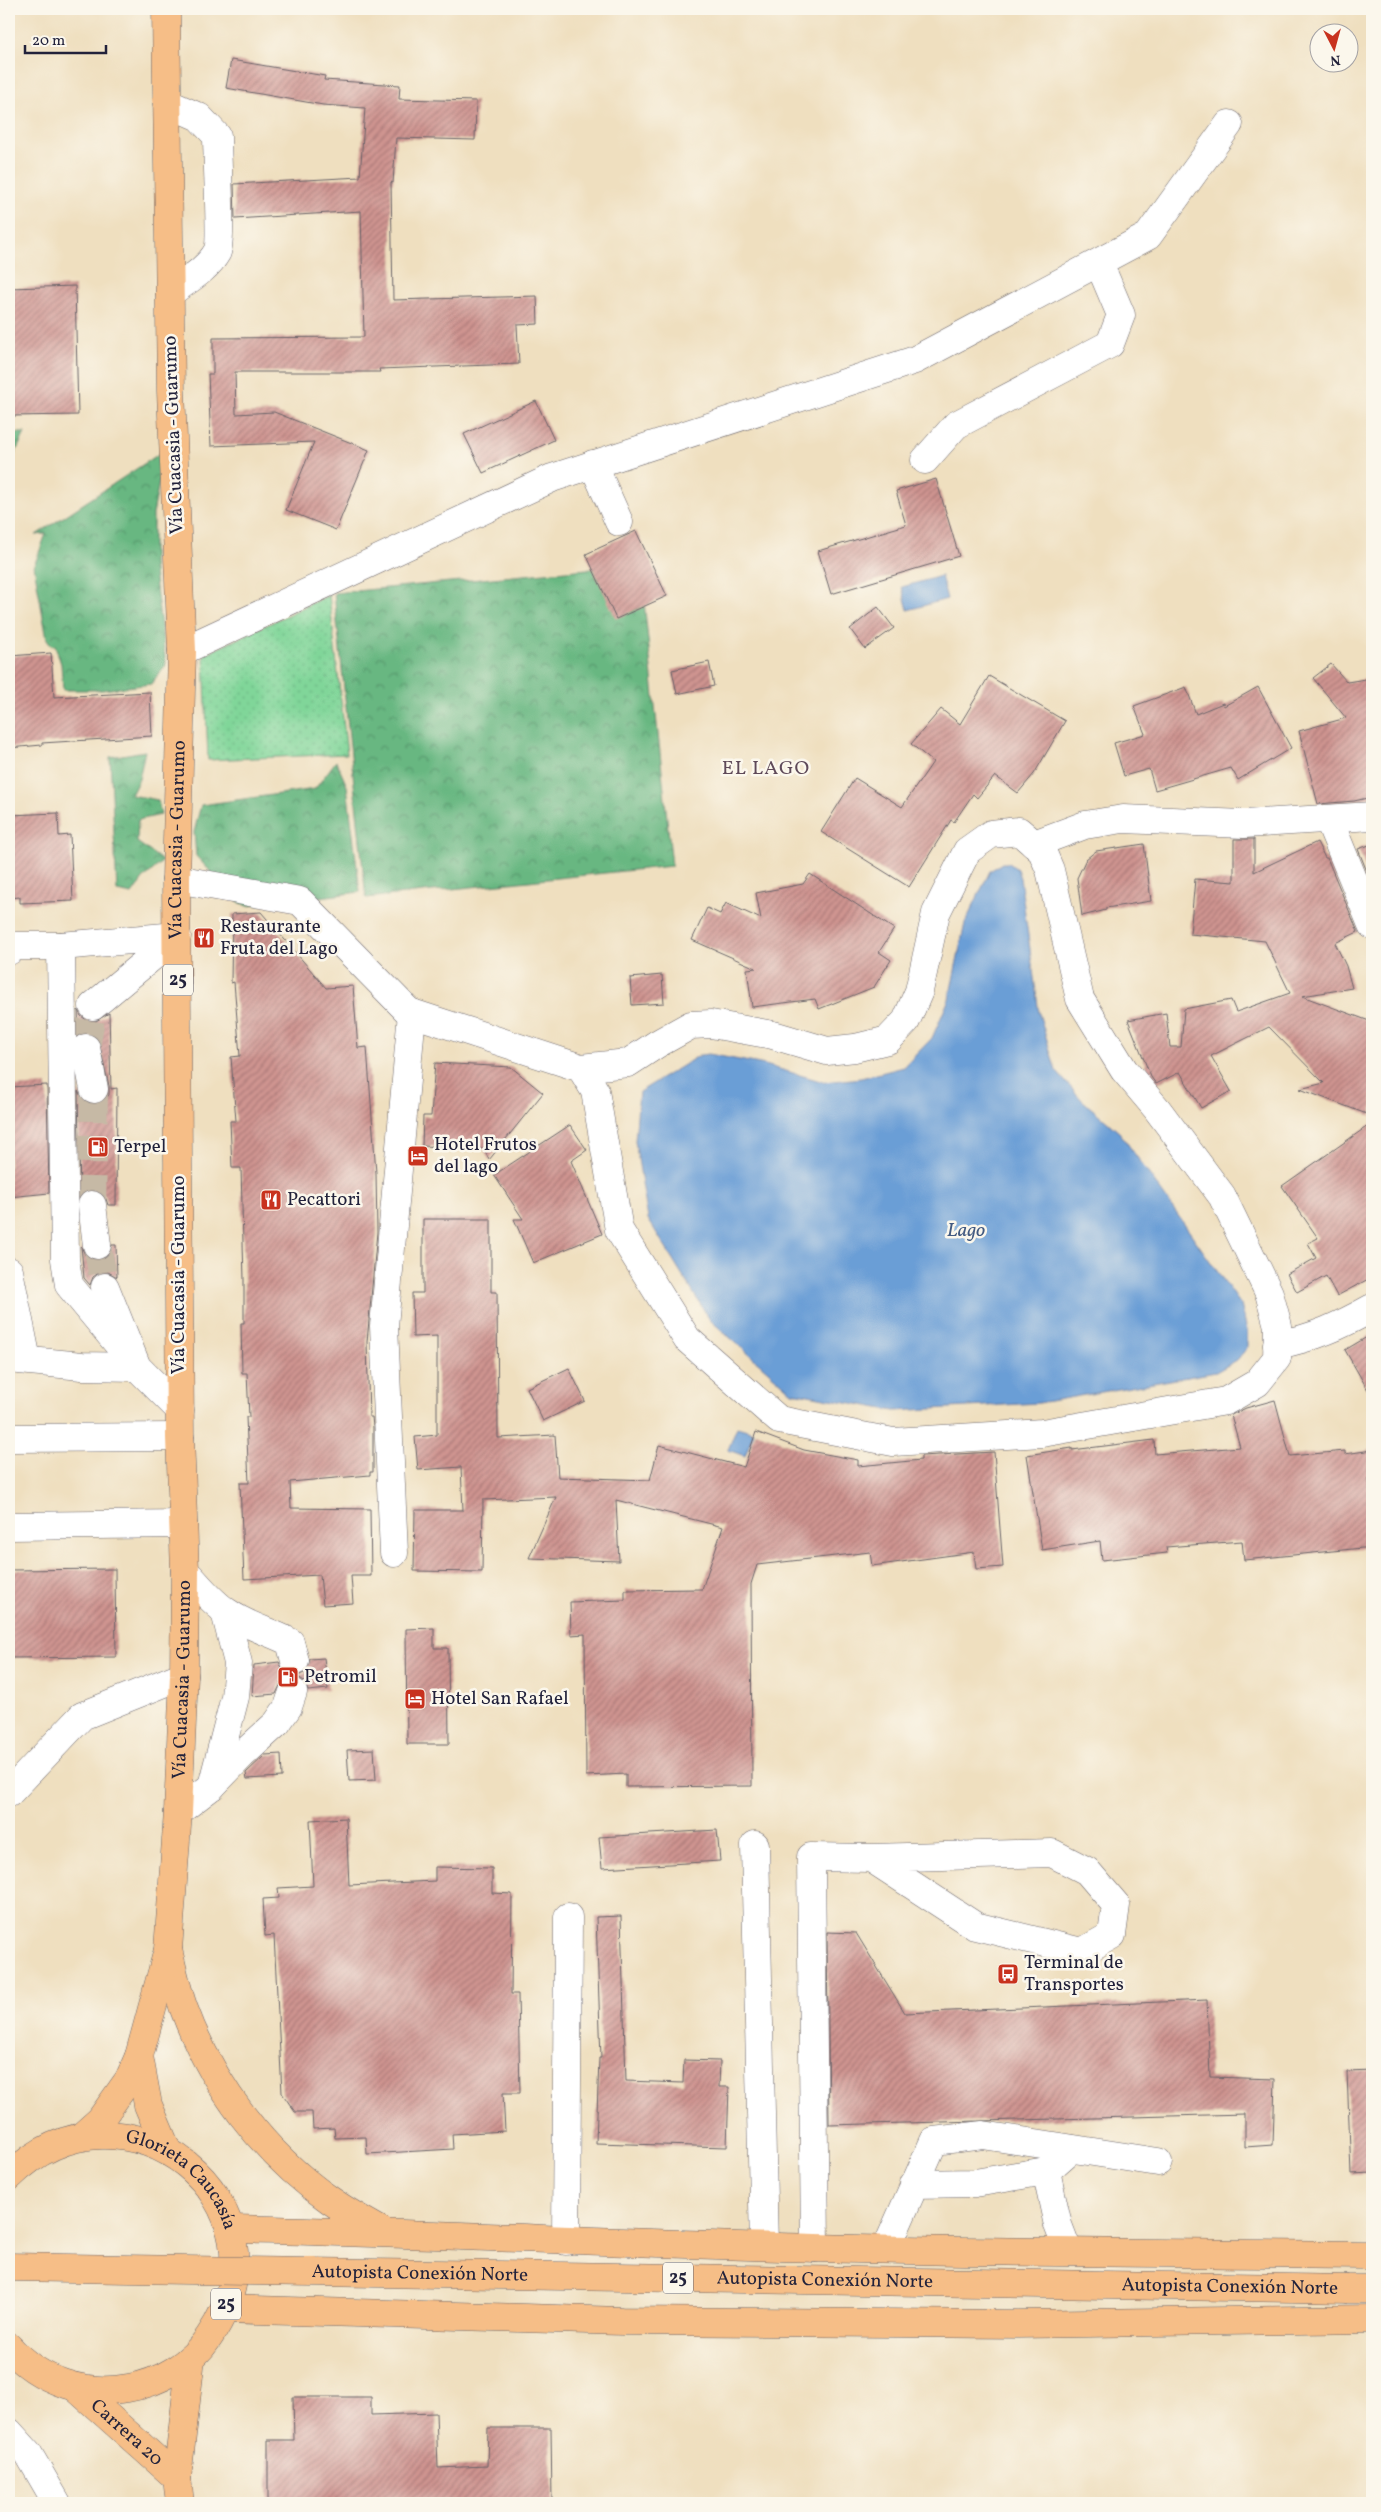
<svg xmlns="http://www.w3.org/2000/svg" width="1381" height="2512" font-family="Vollkorn,serif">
<defs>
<pattern id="grass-dots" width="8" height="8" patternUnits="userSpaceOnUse" patternTransform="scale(1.25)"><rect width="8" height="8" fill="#80d699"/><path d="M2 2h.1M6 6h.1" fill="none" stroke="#6eb785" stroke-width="1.8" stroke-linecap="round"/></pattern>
<pattern id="forest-crowns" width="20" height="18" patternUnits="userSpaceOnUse" patternTransform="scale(1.25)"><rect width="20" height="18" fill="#68b781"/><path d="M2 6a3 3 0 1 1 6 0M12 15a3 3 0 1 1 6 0" fill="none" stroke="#55946b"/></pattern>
<pattern id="building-hatch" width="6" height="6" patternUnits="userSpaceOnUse" patternTransform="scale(1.25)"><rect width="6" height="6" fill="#cf9490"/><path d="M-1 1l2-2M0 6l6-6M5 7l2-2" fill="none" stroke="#a87877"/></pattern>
</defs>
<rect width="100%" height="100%" fill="#fbf7ec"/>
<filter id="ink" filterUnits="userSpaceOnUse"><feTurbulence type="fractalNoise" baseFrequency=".02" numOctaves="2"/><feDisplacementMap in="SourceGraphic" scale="10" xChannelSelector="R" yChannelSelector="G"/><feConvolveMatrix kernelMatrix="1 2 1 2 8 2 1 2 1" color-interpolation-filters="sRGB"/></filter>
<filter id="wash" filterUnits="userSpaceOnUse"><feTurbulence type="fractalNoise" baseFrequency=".0096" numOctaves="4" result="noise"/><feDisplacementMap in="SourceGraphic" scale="20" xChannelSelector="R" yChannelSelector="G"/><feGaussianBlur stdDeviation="1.12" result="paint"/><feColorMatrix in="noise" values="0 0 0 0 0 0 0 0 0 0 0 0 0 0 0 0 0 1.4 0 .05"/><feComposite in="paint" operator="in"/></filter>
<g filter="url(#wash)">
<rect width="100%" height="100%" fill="#efdfbf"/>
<path fill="url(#grass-dots)" stroke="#517c6a" d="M 329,595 L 347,754 L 208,760 L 204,655 Z"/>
<g fill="url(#forest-crowns)" stroke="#456c5e">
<path d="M 9,433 L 25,433 L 9,466 Z"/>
<path d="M 165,450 L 153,514 L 153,564 L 166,665 L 151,684 L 102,690 L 63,690 L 61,664 L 55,645 L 52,646 L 47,639 L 34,566 L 46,534 L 36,535 Z"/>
<path d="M 640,564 L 672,866 L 366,898 L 334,593 Z"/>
<path d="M 145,751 L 139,779 L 131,795 L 158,800 L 161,815 L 138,820 L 137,842 L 163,861 L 143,879 L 132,894 L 117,891 L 110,757 Z"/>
<path d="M 336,761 L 347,786 L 360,892 L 247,906 L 239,902 L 196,856 L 194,832 L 201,805 L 315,789 Z"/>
</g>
<g fill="#6a9ed6" stroke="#466088">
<path d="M 941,576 L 947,599 L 908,610 L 902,587 Z"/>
<path d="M 1002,863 L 1009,863 L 1017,869 L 1020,878 L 1039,1013 L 1056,1071 L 1082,1100 L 1120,1133 L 1241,1305 L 1247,1330 L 1247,1348 L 1237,1360 L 1216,1372 L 1039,1403 L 895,1411 L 792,1392 L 710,1320 L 648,1219 L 635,1141 L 639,1092 L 700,1055 L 709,1054 L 765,1065 L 824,1082 L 861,1078 L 904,1067 L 932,1038 L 949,999 L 965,923 L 990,871 Z"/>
<path d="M 737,1427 L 754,1432 L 745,1456 L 728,1450 Z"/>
</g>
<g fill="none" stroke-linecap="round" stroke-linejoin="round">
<path stroke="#6a9ed6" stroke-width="8" d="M 1361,2503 L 1372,2501"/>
</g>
<g id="blocks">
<g fill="url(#building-hatch)">
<path d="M 231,60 L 325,76 L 324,80 L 400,85 L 399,99 L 476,101 L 475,140 L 396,138 L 393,183 L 391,182 L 393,300 L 537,296 L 538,324 L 517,325 L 519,364 L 379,369 L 380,372 L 235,372 L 236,414 L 274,412 L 369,450 L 336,530 L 286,510 L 314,442 L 211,446 L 208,374 L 213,374 L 213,338 L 364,337 L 361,211 L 235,219 L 234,184 L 360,177 L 365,108 L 323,105 L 226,88 Z"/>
<path d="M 75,286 L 78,415 L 9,416 L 9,288 Z"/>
<path d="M 536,401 L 554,440 L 483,473 L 464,434 Z"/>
<path d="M 936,479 L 959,556 L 831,594 L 818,551 L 906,525 L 896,491 Z"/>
<path d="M 636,531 L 667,596 L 616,619 L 586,554 Z"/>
<path d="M 878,607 L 894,628 L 865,649 L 850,629 Z"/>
<path d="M 51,653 L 54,697 L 150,692 L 152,736 L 42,743 L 42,745 L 9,748 L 9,656 Z"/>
<path d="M 709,662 L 714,686 L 677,694 L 672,670 Z"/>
<path d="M 1331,664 L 1347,682 L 1372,678 L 1372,797 L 1354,801 L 1318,804 L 1299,731 L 1346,718 L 1313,678 Z"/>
<path d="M 989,676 L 1065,721 L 1034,774 L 1018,793 L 995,776 L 977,798 L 973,794 L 954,822 L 951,820 L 909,887 L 821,832 L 855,778 L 902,807 L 933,762 L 911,744 L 941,709 L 960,724 Z"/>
<path d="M 1186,687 L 1196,714 L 1223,703 L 1224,706 L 1258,687 L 1291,748 L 1238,780 L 1231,768 L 1155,790 L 1149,769 L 1124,776 L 1114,743 L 1145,734 L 1134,706 Z"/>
<path d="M 58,813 L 59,836 L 70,835 L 73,901 L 20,903 L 20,897 L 9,898 L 9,815 Z"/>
<path d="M 1234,839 L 1254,839 L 1254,872 L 1317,842 L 1325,858 L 1327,858 L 1358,932 L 1335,943 L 1346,966 L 1352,988 L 1302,996 L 1372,1022 L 1372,1116 L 1300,1089 L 1324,1083 L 1269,1027 L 1211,1056 L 1231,1091 L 1201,1108 L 1180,1072 L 1156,1084 L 1151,1077 L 1128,1020 L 1166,1013 L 1170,1047 L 1181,1047 L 1184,1009 L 1231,1000 L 1236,1012 L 1290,993 L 1265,941 L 1190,934 L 1195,879 L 1234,882 Z"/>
<path d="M 1144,844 L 1151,901 L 1106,908 L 1106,910 L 1082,916 L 1077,878 L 1086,859 L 1096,851 Z"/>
<path d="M 1372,844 L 1372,884 L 1358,849 Z"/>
<path d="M 810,874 L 894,929 L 879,952 L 891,960 L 874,987 L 819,1009 L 815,999 L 752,1007 L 747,969 L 756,968 L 692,940 L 707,908 L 720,914 L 726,903 L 761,919 L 756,893 L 803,884 Z"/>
<path d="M 261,912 L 326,988 L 353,986 L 358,1048 L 367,1047 L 376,1173 L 377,1232 L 367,1342 L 369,1417 L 372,1417 L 373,1427 L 373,1472 L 370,1472 L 370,1475 L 290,1482 L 291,1508 L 370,1509 L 371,1576 L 351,1576 L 353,1603 L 323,1605 L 320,1575 L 244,1579 L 240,1483 L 249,1483 L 246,1417 L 249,1417 L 247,1373 L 242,1373 L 241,1323 L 244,1323 L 244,1280 L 241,1168 L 232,1168 L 230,1121 L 236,1121 L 231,1057 L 240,1056 L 234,982 L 231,983 L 232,914 Z"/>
<path d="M 662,975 L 664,1003 L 632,1005 L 630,978 Z"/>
<path d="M 78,1010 L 81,1016 L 88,1021 L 96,1021 L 109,1013 L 111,1089 L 117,1088 L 116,1205 L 108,1205 L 105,1196 L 98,1190 L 90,1190 L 80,1196 L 78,1091 L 83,1100 L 88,1104 L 96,1104 L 105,1100 L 109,1095 L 109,1086 L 98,1038 L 91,1033 L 79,1035 Z"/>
<path d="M 435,1063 L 511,1067 L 543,1093 L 489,1160 L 484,1149 L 422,1146 L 423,1116 L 431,1116 Z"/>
<path d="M 47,1085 L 49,1193 L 9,1197 L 9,1087 Z"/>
<path d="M 1372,1123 L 1372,1277 L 1337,1296 L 1326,1276 L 1297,1292 L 1287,1274 L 1316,1258 L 1308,1243 L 1318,1238 L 1282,1186 Z"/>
<path d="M 570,1125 L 587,1150 L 571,1161 L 602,1234 L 533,1263 L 514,1219 L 523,1219 L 494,1175 Z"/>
<path d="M 423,1219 L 491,1219 L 491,1292 L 497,1292 L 498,1438 L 555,1435 L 558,1477 L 650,1480 L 659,1445 L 744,1467 L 756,1432 L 804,1450 L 858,1460 L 858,1466 L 921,1460 L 921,1456 L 994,1452 L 1003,1567 L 976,1569 L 974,1552 L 872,1566 L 870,1552 L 757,1565 L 751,1584 L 752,1786 L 626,1787 L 626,1774 L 586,1776 L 585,1634 L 571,1635 L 570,1602 L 625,1600 L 625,1590 L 702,1589 L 723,1527 L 616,1500 L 619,1561 L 529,1558 L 556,1497 L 483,1500 L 482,1572 L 414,1571 L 415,1510 L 463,1510 L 461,1467 L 418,1470 L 415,1437 L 437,1435 L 437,1336 L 413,1337 L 412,1293 L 423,1293 Z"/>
<path d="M 112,1245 L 116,1245 L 117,1277 L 108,1272 L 100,1272 L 93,1277 L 90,1285 L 84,1278 L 81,1246 L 85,1255 L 90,1259 L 98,1260 L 107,1257 Z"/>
<path d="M 1372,1334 L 1372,1397 L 1345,1350 Z"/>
<path d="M 569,1368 L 585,1401 L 543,1421 L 527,1388 Z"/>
<path d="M 1275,1400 L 1290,1456 L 1345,1451 L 1345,1454 L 1372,1450 L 1372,1478 L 1369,1478 L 1372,1547 L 1244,1560 L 1242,1541 L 1166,1547 L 1167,1553 L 1102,1560 L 1100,1541 L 1042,1550 L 1027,1455 L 1072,1448 L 1072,1450 L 1154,1440 L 1155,1454 L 1240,1447 L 1231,1415 L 1246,1408 Z"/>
<path d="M 115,1569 L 116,1657 L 9,1658 L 9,1570 Z"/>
<path d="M 434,1628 L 434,1648 L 448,1648 L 449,1744 L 407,1744 L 406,1629 Z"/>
<path d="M 324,1658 L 328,1689 L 308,1691 L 304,1681 L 298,1677 L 290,1677 L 282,1681 L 276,1694 L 252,1696 L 254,1665 L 279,1662 L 284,1672 L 290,1676 L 298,1676 L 306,1672 L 310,1659 Z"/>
<path d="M 374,1749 L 376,1780 L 349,1781 L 347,1750 Z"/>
<path d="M 281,1754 L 282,1777 L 247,1779 L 246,1773 L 265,1755 Z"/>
<path d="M 346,1818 L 349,1885 L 435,1881 L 435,1867 L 492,1868 L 492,1893 L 512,1894 L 511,1994 L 518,1994 L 520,2093 L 503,2093 L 505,2131 L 452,2134 L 453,2149 L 367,2154 L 366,2137 L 335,2138 L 334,2128 L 313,2129 L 312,2112 L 295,2112 L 282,2093 L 274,1935 L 265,1936 L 263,1899 L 279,1898 L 278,1888 L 313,1886 L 310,1820 Z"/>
<path d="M 717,1830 L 720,1861 L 602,1868 L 599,1837 Z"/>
<path d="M 621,1916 L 626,2081 L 683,2083 L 684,2060 L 720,2061 L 719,2087 L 729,2087 L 727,2147 L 596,2143 L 599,2058 L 601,2058 L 596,1917 Z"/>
<path d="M 827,1932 L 856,1933 L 905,2013 L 1207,2000 L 1210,2077 L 1275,2079 L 1273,2145 L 1245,2147 L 1245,2114 L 829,2125 Z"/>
<path d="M 1372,2071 L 1372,2173 L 1351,2174 L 1347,2072 Z"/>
<path d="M 293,2397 L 371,2397 L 371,2415 L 436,2413 L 438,2468 L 487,2466 L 488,2428 L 551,2428 L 552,2503 L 268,2503 L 268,2440 L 294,2440 Z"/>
</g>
</g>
</g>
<g filter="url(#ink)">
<use href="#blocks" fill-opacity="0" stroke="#6a6469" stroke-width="1"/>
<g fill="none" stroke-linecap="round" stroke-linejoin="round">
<g stroke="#c6b9a5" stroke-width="28" stroke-dasharray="28 14" stroke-linecap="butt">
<path d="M 86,1048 L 93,1006"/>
<path d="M 92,1205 L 94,1089"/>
<path d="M 97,1245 L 105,1287"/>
</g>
<g stroke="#6a6469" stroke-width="29">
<g id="minor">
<path d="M 167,103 L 199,117 L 217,136 C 217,154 222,243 217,252 C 207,270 186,281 170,293"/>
<path d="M 925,460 L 956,425 L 1110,344 L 1121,315 L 1099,263"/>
<path d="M 593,464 L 619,522"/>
<path d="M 182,651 L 552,478 L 915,360 L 1148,236 L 1229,124"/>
<path d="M 1329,820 L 1372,925"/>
<path d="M 1034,844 L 1085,825 L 1123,819 L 1244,824 L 1372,816"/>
<path d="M 176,879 L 300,901 L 409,1012 L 581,1068 L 628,1063 L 657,1044 L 691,1025 L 711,1024 L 773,1035 L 827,1051 L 855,1048 L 888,1040 L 906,1021 L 919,991 L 936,913 L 967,851 L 991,834 L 1019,831 L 1042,851 L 1050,870 L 1080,999 L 1124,1070 L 1157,1109 L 1222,1196 L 1269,1293 L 1278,1326 L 1277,1358 L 1257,1383 L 1226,1401 L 1042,1433 L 893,1442 L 779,1420 L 687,1339 L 619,1230 L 595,1091 L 581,1068"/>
<path d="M 61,946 L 65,1259 L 69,1285 L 137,1367"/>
<path d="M 9,951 L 16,946 L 61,946 L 177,936 L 93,1006"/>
<path d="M 86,1048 L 94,1089"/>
<path d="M 92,1205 L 97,1245"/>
<path d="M 9,1271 L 27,1360"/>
<path d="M 105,1287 L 137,1367 L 180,1410"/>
<path d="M 1277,1345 C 1314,1338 1340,1326 1372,1308"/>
<path d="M 9,1359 L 82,1366 L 137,1367"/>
<path d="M 9,1438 L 180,1437"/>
<path d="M 9,1526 L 183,1524"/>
<path d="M 394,1553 L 384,1326 L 412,1013"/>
<path d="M 185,1571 C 198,1584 211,1602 227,1612 C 246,1626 269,1631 290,1642 L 295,1661"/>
<path d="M 212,1786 L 235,1697 L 238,1663 L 225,1612"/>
<path d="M 9,1793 L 82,1716 L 184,1675"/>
<path d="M 178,1812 L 212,1786 L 242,1755 L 277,1723 L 288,1707 L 293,1692"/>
<path d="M 755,1845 L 764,2246"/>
<path d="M 1046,2171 L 1058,2225 L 1068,2251"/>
<path d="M 914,2184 L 975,2183 L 1046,2171 L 1071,2149"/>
<path d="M 566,2241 L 568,1917"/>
<path d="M 815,2248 L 811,1857 L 871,1858 L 1052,1853 L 1087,1871 L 1116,1905 L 1112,1935 L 1082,1952 L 975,1926 L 871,1858"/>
<path d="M 886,2249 L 934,2141 L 983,2135 L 1158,2162"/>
<path d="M 9,2432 L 28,2453 L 57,2503"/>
</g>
</g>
<g stroke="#6a6469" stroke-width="29">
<g id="major">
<path d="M 168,1950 C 173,1970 177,1990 184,2009 C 212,2085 264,2154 330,2200 C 347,2212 365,2222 383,2232"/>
<path d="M 139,2056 L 148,2105 L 167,2150"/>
<path id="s1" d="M 82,2136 L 100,2120 L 129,2079 L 139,2056 L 168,1950 L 178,1812 L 184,1675 L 185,1571 L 180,1437 L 176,879 L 182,651 L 171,391 L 166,9"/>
<path id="s2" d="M 9,2177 C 125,2062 300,2205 209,2337 C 191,2364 160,2383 128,2388 C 84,2396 39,2381 9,2347"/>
<path id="s3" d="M 75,2387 L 177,2478"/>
<path d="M 180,2503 L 177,2478 L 191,2358"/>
</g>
</g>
<g stroke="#6a6469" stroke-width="29">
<g id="highway">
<path d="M 230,2229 C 425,2233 620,2243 815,2248 C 1001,2253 1187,2253 1372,2255"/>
<path d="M 1348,2289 L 1372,2289"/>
<path d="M 225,2309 L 622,2321 L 1018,2324 L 1372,2319"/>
</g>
</g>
<use href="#minor" stroke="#fff" stroke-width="28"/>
<use href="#major" stroke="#f6be87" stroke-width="28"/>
<use href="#highway" stroke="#f6be87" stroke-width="28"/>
<g stroke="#6a6469" stroke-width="29" stroke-linecap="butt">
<g id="highway-bridge">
<path id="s4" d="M 9,2267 L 1348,2289"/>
</g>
</g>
<use href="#highway-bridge" stroke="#f6be87" stroke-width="28"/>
</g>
</g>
<defs>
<g id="restaurant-square" transform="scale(1.125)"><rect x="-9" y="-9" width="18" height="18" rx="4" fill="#c8321e" stroke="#fbf7ec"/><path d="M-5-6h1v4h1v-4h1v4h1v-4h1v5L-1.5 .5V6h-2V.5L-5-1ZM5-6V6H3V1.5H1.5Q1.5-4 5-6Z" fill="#fff"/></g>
<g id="fuel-square" transform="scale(1.125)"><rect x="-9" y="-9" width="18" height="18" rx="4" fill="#c8321e" stroke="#fbf7ec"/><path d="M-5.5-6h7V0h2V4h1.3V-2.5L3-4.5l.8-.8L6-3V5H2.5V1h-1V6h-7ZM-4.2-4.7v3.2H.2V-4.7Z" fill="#fff"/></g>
<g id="hotel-square" transform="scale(1.125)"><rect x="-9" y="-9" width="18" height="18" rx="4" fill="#c8321e" stroke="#fbf7ec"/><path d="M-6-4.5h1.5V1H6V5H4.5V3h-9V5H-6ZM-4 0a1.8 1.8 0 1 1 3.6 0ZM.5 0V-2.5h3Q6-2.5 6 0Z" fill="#fff"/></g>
<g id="bus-square" transform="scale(1.125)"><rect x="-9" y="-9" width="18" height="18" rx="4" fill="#c8321e" stroke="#fbf7ec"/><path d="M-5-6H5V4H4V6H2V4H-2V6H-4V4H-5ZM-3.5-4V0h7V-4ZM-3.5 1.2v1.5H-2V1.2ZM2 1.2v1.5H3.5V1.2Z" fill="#fff"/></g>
</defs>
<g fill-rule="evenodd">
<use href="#restaurant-square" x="204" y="938"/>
<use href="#fuel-square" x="98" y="1147"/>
<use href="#hotel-square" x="418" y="1156"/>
<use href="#restaurant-square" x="271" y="1200"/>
<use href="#fuel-square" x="288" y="1677"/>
<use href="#hotel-square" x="415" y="1699"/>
<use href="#bus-square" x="1008" y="1974"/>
</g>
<g text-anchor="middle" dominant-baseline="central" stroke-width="5" stroke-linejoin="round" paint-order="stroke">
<g fill="#fbf7ec" stroke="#636270" stroke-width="1">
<rect x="163" y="964.5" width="30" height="31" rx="4"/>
<rect x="663" y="2262.5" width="30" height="31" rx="4"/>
<rect x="211" y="2288.5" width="30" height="31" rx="4"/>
</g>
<g font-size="18" font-weight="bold" fill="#22223b">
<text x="178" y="980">25</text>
<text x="678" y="2278">25</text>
<text x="226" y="2304">25</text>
</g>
<g font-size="19" fill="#22223b" stroke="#fbf7ec">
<text transform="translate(174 435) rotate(-92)">Vía Cuacasia - Guarumo</text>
<text stroke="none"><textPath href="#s1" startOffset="1320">Vía Cuacasia - Guarumo</textPath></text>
<text transform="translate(179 1275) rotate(-90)">Vía Cuacasia - Guarumo</text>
<text stroke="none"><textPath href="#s1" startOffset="480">Vía Cuacasia - Guarumo</textPath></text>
<text stroke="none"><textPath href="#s2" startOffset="202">Glorieta Caucasía</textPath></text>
<text stroke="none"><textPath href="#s4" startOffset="411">Autopista Conexión Norte</textPath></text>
<text stroke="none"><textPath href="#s4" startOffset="816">Autopista Conexión Norte</textPath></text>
<text stroke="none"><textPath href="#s4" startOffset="1221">Autopista Conexión Norte</textPath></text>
<text stroke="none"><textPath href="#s3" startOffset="69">Carrera 20</textPath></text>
</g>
<g font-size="19" fill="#22223b" stroke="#fbf7ec" text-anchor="start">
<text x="220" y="927">Restaurante<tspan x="220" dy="22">Fruta del Lago</tspan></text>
<text x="434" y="1145">Hotel Frutos<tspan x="434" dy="22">del lago</tspan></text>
<text x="114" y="1147">Terpel</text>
<text x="287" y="1200">Pecattori</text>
<text x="304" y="1677">Petromil</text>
<text x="431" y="1699">Hotel San Rafael</text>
<text x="1024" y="1963">Terminal de<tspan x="1024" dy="22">Transportes</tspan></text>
</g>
<g font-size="20" letter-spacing="1" fill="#5f4a59" stroke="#fbf7ec">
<text x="766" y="769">EL LAGO</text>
</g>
<g font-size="20" font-style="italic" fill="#425a81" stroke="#fbf7ec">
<text x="966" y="1231">Lago</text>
</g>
</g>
<rect width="1381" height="2512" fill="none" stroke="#fbf7ec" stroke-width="30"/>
<g transform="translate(1334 48) rotate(174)"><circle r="24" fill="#fbf7ec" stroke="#a4a2a5"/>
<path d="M0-4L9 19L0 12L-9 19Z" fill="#c8321e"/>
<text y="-8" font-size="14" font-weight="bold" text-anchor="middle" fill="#22223b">N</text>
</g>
<path d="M25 45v8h81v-8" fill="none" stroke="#22223b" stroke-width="2.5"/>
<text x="32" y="45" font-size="15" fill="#22223b" stroke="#fbf7ec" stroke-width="4" paint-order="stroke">20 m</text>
</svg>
